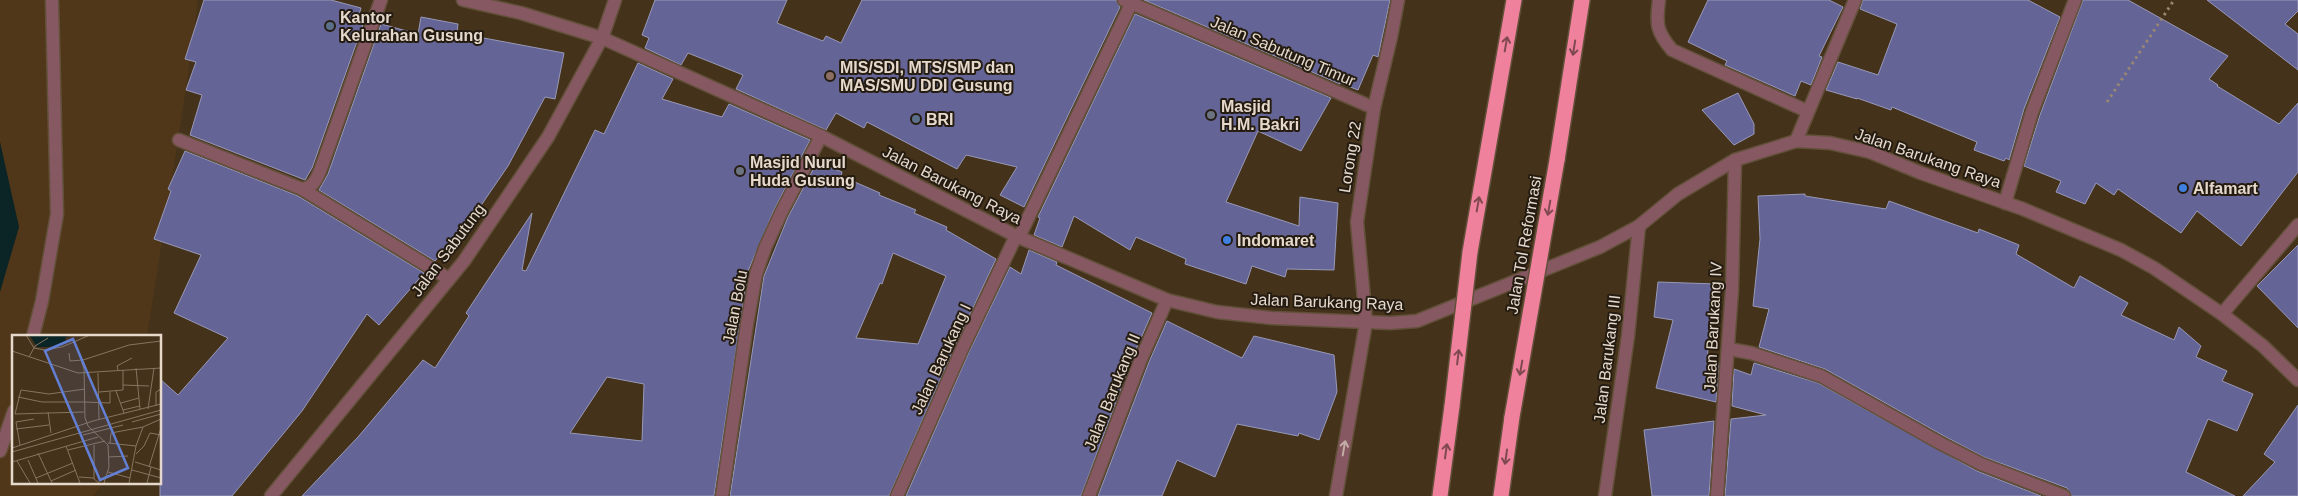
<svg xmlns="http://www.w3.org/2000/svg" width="2298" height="496" font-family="Helvetica,sans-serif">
<rect width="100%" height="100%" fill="#45321a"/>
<path fill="#503719" d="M 0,0 L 198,0 L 185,95 L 147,336 L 14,336 L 14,482 L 104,482 L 93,496 L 0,496 L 0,292 L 19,227 L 0,142 Z"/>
<path fill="#0b2526" d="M 0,142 L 19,227 L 0,292 Z"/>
<g fill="#646496" stroke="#9899b9" fill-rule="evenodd">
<path d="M 204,0 L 331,0 L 361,8 L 358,18 L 365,19 L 312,168 L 305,180 L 190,135 L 202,95 L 186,90 L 196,62 L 185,59 Z"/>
<path d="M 655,0 L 787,0 L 777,23 L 823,41 L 826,36 L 841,43 L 862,0 L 1116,0 L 1120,7 L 1024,207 L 1000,195 L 1017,167 L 966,155 L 957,169 L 867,122 L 864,128 L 836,113 L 826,130 L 736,89 L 743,75 L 688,53 L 681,65 L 645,48 L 649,38 L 642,35 Z"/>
<path d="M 1144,0 L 1390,0 L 1378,57 L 1373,55 L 1358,90 L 1340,83 L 1340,84 Z"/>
<path d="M 1708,0 L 1829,0 L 1843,7 L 1819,56 L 1822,57 L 1811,85 L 1801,81 L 1795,96 L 1725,65 L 1727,61 L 1688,42 Z"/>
<path d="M 1863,0 L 2028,0 L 2060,17 L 2024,109 L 2009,160 L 2006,158 L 2004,161 L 1974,150 L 1977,142 L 1892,107 L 1891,110 L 1857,98 L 1857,99 L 1826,90 L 1838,62 L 1878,75 L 1897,24 L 1860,9 Z"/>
<path d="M 2083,0 L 2128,0 L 2228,56 L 2209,79 L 2218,85 L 2217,86 L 2279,124 L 2298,103 L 2298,172 L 2241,246 L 2197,211 L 2181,233 L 2118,189 L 2114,195 L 2096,183 L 2085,204 L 2056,192 L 2061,181 L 2024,166 L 2040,115 Z"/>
<path d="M 2207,0 L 2298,0 L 2298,11 L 2285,24 L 2298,34 L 2298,70 Z"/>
<path d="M 1135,14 L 1331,98 L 1301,151 L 1258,131 L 1226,202 L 1299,226 L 1300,197 L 1338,203 L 1334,270 L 1287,269 L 1285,277 L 1252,266 L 1246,284 L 1185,264 L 1186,259 L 1136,237 L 1130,250 L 1074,216 L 1062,247 L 1034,235 L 1040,218 L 1038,217 Z"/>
<path d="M 421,17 L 458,24 L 457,33 L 564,53 L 555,99 L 545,97 L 508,166 L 473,217 L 435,261 L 319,190 L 328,174 L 381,24 L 418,34 Z"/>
<path d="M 638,63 L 673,79 L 662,99 L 722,117 L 729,104 L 810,140 L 774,210 L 748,271 L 714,496 L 302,496 L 358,437 L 423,360 L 435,368 L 469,316 L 466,313 L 532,213 L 522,270 L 526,271 L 595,130 L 604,134 ZM 607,377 L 644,384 L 642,441 L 570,433 Z"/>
<path d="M 1738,93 L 1754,124 L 1754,134 L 1734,145 L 1702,110 Z"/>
<path d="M 185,151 L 298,196 L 424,273 L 379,325 L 367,314 L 302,411 L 232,496 L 160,496 L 160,379 L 178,395 L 228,338 L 174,313 L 201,255 L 154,239 L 171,191 L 168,189 Z"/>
<path d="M 817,162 L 842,172 L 841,176 L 880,193 L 879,195 L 916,210 L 914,213 L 947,227 L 946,230 L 996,259 L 955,346 L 889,496 L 730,496 L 764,276 L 788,217 ZM 893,253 L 946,276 L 918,344 L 856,338 L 880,283 L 882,284 Z"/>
<path d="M 1805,194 L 1805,196 L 1886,209 L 1889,201 L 1978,233 L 1979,229 L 2019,245 L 2016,254 L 2074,288 L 2080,276 L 2128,303 L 2121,315 L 2174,340 L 2179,327 L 2201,346 L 2196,357 L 2227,371 L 2222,381 L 2253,394 L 2237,431 L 2208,419 L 2186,472 L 2235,496 L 2072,496 L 2067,488 L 1984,457 L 1944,436 L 1825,369 L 1759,347 L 1769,309 L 1753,306 L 1760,239 L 1758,196 Z"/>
<path d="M 2298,245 L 2298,328 L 2257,286 Z"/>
<path d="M 1029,250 L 1057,262 L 1056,265 L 1152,313 L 1133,356 L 1081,496 L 906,496 L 969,352 L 1010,267 L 1021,274 Z"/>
<path d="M 1658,282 L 1716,284 L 1707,359 L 1719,363 L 1716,402 L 1656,388 L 1673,320 L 1654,317 Z"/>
<path d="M 1167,321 L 1242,358 L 1254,336 L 1334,355 L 1337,392 L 1319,440 L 1299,433 L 1298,436 L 1237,424 L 1215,477 L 1177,460 L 1162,496 L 1098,496 L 1149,362 Z"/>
<path d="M 1754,363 L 1818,383 L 1977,471 L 2041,496 L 1725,496 L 1731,419 L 1766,415 L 1732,406 L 1734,369 L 1751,375 Z"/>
<path d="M 2298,405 L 2298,496 L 2243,496 L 2275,462 L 2264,454 Z"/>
<path d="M 1714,421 L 1709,496 L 1652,496 L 1644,430 Z"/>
</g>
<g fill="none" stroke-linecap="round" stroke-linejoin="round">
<g stroke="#62503a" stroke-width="15">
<g id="minor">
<path d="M 463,0 L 521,13 L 602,38 L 821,136 L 1016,236 L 1167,300 L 1217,312 L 1272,318 L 1390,323 L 1417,321 L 1600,247 L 1639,226 L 1678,194 L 1735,160 L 1796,141 L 1830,143 L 1870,152 L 1921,173 L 2023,209 L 2121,250 L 2154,268 L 2222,314 L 2263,346 L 2298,380"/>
<path d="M 1124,0 L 1374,108"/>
<path d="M 1659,0 C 1656,24 1656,31 1672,50 L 1807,111"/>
<path d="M 179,140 L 302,189 C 313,188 316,180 320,171 L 381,0"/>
<path d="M 1796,141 L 1855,0"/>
<path d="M 302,189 L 449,279"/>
<path d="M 2005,203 L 2032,112 L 2075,0"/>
<path d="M 1019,237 L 1133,0"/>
<path d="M 2222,314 L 2298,225"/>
<path d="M 33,336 L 42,301 L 57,214 L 52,0"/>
<path d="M 1729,349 L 1751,353 L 1821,376 L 1940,443 L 1981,464 L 2064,496"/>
<path d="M 0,451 L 14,411"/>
<path d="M 271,496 L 464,261 L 548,137 L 602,38 L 615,0"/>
<path d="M 722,496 L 747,324 L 756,274 L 765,248 L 781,213 L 821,136"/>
<path d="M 897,496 L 962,349 L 1016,236"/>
<path d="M 1089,496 L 1141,359 L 1167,300"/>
<path d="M 1336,496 L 1366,322 L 1357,222 L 1374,108 L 1391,37 L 1398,0"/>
<path d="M 1605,496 L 1628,336 L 1639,226"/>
<path d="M 1717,496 L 1732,290 L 1735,160"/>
</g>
</g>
<g stroke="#62503a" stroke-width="18">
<g id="highway">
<path d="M 1557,160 L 1582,0"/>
<path d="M 1470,252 L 1514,0"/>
<path d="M 1440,496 L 1452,406"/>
<path d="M 1501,496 L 1512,417"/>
</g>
</g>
<path stroke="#978774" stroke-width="3" stroke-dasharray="2.5 4" stroke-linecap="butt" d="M 2107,102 L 2174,0"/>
<use href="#minor" stroke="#865861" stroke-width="12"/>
<use href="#highway" stroke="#f0819c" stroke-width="15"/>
<g stroke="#62503a" stroke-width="18" stroke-linecap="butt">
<g id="highway-bridge">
<path d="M 1452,406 L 1470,252"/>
<path d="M 1512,417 L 1557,160"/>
</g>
</g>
<use href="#highway-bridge" stroke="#f0819c" stroke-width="15"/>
</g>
<defs><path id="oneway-shaft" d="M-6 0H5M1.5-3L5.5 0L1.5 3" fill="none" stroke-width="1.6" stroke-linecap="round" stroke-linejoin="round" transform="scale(1.25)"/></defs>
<g stroke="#804950">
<use href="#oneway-shaft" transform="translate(1506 44) rotate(-80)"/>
<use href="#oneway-shaft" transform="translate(1574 48) rotate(99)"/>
<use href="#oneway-shaft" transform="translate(1478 204) rotate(-80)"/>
<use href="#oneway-shaft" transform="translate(1549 208) rotate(100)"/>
<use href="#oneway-shaft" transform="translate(1458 357) rotate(-83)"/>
<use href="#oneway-shaft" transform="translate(1521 368) rotate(100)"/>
<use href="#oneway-shaft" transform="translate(1446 451) rotate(-82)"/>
<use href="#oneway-shaft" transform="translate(1506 457) rotate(98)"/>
</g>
<use stroke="#c4aca7" href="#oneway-shaft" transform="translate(1344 448) rotate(-80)"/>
<g fill="#5c6f8a" stroke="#251c11" stroke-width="2">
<circle cx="330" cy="26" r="5"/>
<circle cx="916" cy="119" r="5"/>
</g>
<circle fill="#8d6e63" stroke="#251c11" stroke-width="2" cx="830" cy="76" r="5"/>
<g fill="#6b7280" stroke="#251c11" stroke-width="2">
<circle cx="1211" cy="115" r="5"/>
<circle cx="740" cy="171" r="5"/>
</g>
<g fill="#3f7fe0" stroke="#251c11" stroke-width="2">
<circle cx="2183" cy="188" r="5"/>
<circle cx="1227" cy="240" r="5"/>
</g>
<g text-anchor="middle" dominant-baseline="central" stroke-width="4" stroke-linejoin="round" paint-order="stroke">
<g font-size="16" font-weight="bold" fill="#e6d9cc" stroke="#251c11" text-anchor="start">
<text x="340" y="17">Kantor<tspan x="340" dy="18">Kelurahan Gusung</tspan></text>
<text x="840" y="67">MIS/SDI, MTS/SMP dan<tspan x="840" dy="18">MAS/SMU DDI Gusung</tspan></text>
<text x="1221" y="106">Masjid<tspan x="1221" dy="18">H.M. Bakri</tspan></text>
<text x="926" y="119">BRI</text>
<text x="750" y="162">Masjid Nurul<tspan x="750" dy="18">Huda Gusung</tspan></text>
<text x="2193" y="188">Alfamart</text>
<text x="1237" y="240">Indomaret</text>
</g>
<g font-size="16" fill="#e6d9cc" stroke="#251c11">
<text transform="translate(1283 51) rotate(23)">Jalan Sabutung Timur</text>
<text transform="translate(1350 157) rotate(-81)">Lorong 22</text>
<text transform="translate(1928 158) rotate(19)">Jalan Barukang Raya</text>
<text transform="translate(952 185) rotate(27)">Jalan Barukang Raya</text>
<text transform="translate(1524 245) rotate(-80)">Jalan Tol Reformasi</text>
<text transform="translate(448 250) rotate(-53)">Jalan Sabutung</text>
<text transform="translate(1327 302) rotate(2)">Jalan Barukang Raya</text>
<text transform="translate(735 307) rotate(-79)">Jalan Bolu</text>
<text transform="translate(1713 327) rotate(-87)">Jalan Barukang IV</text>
<text transform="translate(941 359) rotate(-65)">Jalan Barukang I</text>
<text transform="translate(1607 359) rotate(-83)">Jalan Barukang III</text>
<text transform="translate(1112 392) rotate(-68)">Jalan Barukang II</text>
</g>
</g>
<g transform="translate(12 335)">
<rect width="149" height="149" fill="#45321a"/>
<path d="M 60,0 L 53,3 L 54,7 L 48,11 L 34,12 L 25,12 L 18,1 Z" fill="#0b2526"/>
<path fill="none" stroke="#857561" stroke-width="1" d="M 14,0 L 22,13 L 33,15 L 50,12 L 78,0M 63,7 L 72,34 L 73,83 L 76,91 L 96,110 L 97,132 L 92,148M 0,16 L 66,38 L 149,33M 57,18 L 58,26 L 71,25 L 117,10 L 149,6M 17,22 L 23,11 L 36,3M 124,33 L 128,74M 106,35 L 105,31 L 120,23M 86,38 L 87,84M 111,50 L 137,51M 104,56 L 112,78M 87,57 L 111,55 L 111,35M 6,62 L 30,67 L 72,67M 72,67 L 98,68 L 98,57M 109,68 L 127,63M 144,71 L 144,57 L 149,54M 136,74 L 142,33M 111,75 L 128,71M 36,77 L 39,98M 72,77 L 3,79 L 9,55 L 37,59 L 73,54M 120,87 L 149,79M 4,94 L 37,90M 71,100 L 111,90M 96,108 L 124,111 L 117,148M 98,108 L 99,98 L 131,92M 8,110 L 4,87 L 22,84M 54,111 L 68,148M 124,111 L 131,92 L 149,84M 0,113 L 81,86 L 149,69M 56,115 L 93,106M 0,117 L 149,75M 26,118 L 40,148M 124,119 L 132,111 L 138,98 L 149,100M 97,122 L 116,121M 16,125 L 26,148M 5,126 L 18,148M 0,127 L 86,102M 123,127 L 149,135M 137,132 L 149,93M 120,135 L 149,143M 96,137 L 118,143M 67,142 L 81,143 L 87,148M 24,143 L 61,128M 82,144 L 82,110M 39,146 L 64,135M 135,148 L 139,132"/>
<path fill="#637fd4" fill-opacity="0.15" stroke="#637fd4" stroke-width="2.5" d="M 61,4 L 116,133 L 88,145 L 33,16 Z"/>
<rect width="149" height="149" fill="none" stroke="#e6d9cc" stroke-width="2.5"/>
</g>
</svg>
